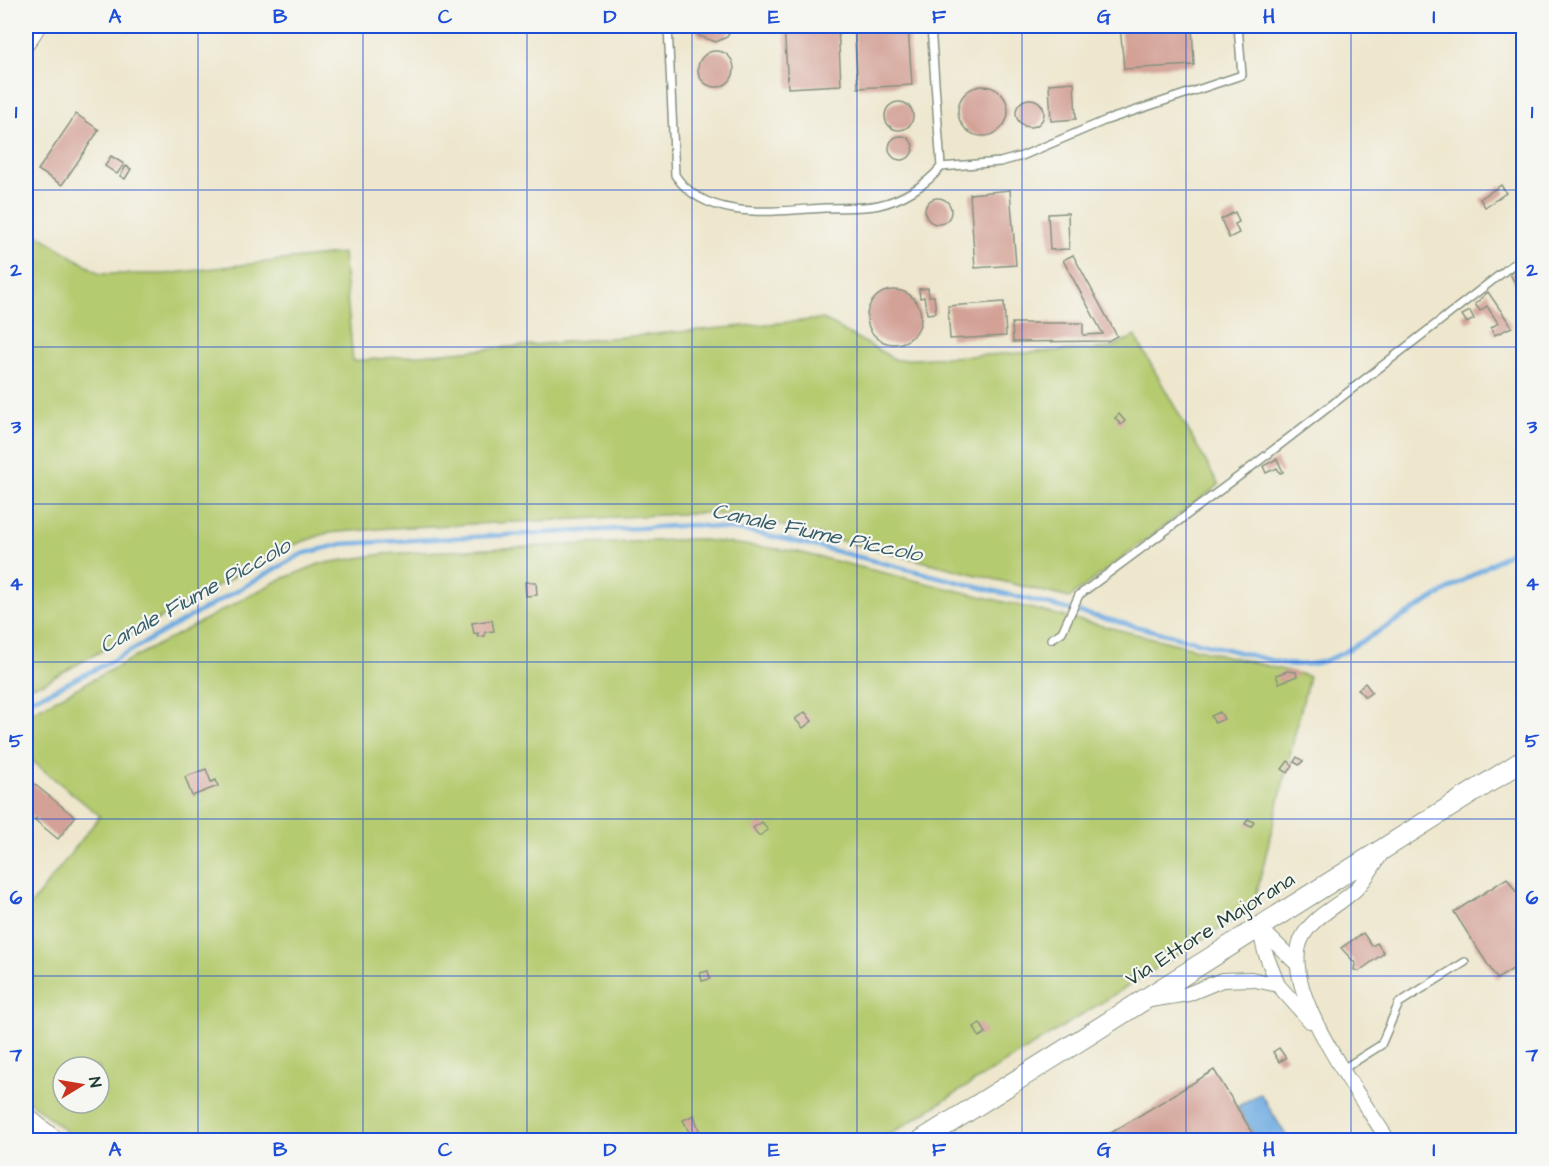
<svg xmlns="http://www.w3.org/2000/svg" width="1549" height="1166" font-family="'Architects Daughter',sans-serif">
<rect width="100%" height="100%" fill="#f6f6f2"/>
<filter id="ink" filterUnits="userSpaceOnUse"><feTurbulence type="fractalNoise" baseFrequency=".0167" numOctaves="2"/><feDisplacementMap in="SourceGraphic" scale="12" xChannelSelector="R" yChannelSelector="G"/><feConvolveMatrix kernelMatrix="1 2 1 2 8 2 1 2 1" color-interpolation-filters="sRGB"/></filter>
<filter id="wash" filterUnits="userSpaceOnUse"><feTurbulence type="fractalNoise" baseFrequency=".008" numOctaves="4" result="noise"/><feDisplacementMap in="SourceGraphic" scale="24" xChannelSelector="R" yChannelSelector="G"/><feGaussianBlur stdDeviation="1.35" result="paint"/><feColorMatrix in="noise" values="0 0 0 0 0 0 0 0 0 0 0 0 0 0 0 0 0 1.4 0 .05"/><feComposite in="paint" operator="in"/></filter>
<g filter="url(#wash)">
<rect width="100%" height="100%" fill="#eee7ce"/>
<g fill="#b5cb6f" stroke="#6a8452" stroke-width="1.5" fill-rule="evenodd">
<path d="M 26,227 L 100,274 L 165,274 L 343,253 L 353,361 L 823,319 L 896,360 L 1111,348 L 1135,336 L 1219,485 L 1069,598 L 747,517 L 703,513 L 391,528 L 327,533 L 285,548 L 44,683 L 26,687 Z"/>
<path d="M 695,539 L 794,551 L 1309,676 L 1253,908 L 881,1140 L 77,1140 L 26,1099 L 26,911 L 100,816 L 26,756 L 26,712 L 36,710 L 277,581 L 319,564 L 383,554 ZM 63,1067 L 99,1067 L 99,1103 L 63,1103 Z"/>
</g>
<path fill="#6face1" stroke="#47748a" stroke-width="1.5" d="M 1260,1093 L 1289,1140 L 1257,1140 L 1237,1107 Z"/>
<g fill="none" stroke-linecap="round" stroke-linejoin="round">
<path stroke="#6face1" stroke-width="4.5" d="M 26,700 L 47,693 L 110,662 L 302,554 L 342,544 L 695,525 L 751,532 L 815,546 L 1286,664 C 1310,667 1326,662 1346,651 L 1524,544"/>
</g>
<g id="blocks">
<g fill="#d3a196">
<path d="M 119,26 L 134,26 L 129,33 Z"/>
<path d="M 694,26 L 732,26 L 727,37 L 716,42 L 699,36 Z"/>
<path d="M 784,26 L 838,26 L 841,85 L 788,88 Z"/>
<path d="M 854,26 L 908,26 L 912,85 L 858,88 Z"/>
<path d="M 1120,26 L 1192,26 L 1194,65 L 1124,69 Z"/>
<circle cx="716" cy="69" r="18"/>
<path d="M 1074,82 L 1076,119 L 1051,121 L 1049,84 Z"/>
<circle cx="983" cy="111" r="25"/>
<circle cx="1030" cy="113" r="14"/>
<circle cx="899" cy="116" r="14"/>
<path d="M 76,114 L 99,130 L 62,185 L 38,170 Z"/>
<circle cx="901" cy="148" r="12"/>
<path d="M 111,156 L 124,164 L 117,174 L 105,166 Z"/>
<path d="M 126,166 L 131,169 L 125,179 L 120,176 Z"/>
<path d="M 1501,185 L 1506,193 L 1485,207 L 1480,199 Z"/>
<path d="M 1010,190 L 1016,265 L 975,268 L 970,194 Z"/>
<circle cx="938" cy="211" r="13"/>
<path d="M 1235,212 L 1239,222 L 1235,224 L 1239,233 L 1229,238 L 1221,219 Z"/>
<path d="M 1068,213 L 1069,249 L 1050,250 L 1048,214 Z"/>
<path d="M 1073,255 L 1117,336 L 1108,341 L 1013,342 L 1012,323 L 1083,323 L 1083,335 L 1103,334 L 1063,260 Z"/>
<path d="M 1518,268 L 1524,276 L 1524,285 L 1518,288 L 1510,274 Z"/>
<path d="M 928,288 L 929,296 L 934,296 L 936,313 L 927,314 L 924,297 L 920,298 L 919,289 Z"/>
<circle cx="894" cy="317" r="27"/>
<path d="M 1488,292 L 1512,327 L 1495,335 L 1491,328 L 1498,323 L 1487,306 L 1480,311 L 1475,304 Z"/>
<path d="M 1004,302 L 1006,336 L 950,339 L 948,306 Z"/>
<path d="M 1470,311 L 1474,319 L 1467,323 L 1462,315 Z"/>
<path d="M 1119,414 L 1125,421 L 1121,425 L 1115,418 Z"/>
<path d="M 1277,459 L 1283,472 L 1280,473 L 1277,468 L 1266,473 L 1263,466 Z"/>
<path d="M 525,582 L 536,582 L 537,595 L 526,596 Z"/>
<path d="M 492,620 L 494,631 L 485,632 L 485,636 L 478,637 L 478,633 L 474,634 L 472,623 Z"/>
<path d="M 1287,671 L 1296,672 L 1297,676 L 1279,683 L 1276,675 Z"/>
<path d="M 1365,683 L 1372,692 L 1365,697 L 1358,689 Z"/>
<path d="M 805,712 L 812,721 L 803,728 L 795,719 Z"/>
<path d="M 1220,712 L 1224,719 L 1215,723 L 1211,716 Z"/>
<path d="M 1297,757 L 1303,761 L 1299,765 L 1294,762 Z"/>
<path d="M 1288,761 L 1293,765 L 1288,773 L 1282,769 Z"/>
<path d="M 206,769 L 211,782 L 216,780 L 218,786 L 192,796 L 185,777 Z"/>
<path d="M 28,779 L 75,817 L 58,839 L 35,820 L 37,818 L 34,819 L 26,812 L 26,782 Z"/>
<path d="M 1248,819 L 1254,822 L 1251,827 L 1245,824 Z"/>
<path d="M 762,822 L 768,830 L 759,836 L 753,828 Z"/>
<path d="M 1507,878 L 1524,904 L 1524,962 L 1497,979 L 1454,912 Z"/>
<path d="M 1363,933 L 1372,946 L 1377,943 L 1384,953 L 1359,971 L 1354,970 L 1355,963 L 1341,948 Z"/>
<path d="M 708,971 L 710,979 L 702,981 L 700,973 Z"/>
<path d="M 980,1023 L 986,1033 L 979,1037 L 974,1027 Z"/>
<path d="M 1279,1048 L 1286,1058 L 1279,1062 L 1273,1052 Z"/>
<path d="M 1214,1070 L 1257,1140 L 1109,1140 L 1106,1136 Z"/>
<path d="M 694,1115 L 700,1133 L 692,1138 L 683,1120 Z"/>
<path d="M 1333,1133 L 1338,1140 L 1322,1140 Z"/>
</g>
</g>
</g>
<g filter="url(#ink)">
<use href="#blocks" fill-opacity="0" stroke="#869281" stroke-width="1.5"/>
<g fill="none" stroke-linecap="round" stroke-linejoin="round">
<g stroke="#869281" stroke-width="10">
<g id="service">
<path d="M 668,26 L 675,175 C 706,222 776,211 824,208 C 841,207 861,209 879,205 C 902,200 926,185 941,167 L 931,26"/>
<path d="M 941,167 L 1000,162 L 1022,156 L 1104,121 L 1242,75 L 1238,26"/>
<path d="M 1051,639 L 1062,632 L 1079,595 L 1246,471 L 1524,256"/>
<path d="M 1343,1069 L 1381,1045 L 1399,1003 L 1465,962"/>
</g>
</g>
<g stroke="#869281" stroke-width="16">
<g id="minor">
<path d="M 26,46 L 39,26"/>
<path d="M 1381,854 C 1373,866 1365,882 1354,891 C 1337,907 1315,915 1303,936 C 1275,985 1362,1098 1388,1140"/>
<path d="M 1259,927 L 1265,952 L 1278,985 L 1310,1021"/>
<path d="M 1259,927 L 1297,964"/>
<path d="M 1150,1000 L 1188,994 L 1222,980 L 1251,979 L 1278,985"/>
</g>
</g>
<g stroke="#869281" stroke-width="22">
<g id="secondary">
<path d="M 26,1118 L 53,1140"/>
<path d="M 922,1140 L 1524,760"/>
</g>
</g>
<use href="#service" stroke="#fff" stroke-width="7"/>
<use href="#minor" stroke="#fff" stroke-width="14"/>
<use href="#secondary" stroke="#fff" stroke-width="20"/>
</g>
</g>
<path fill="none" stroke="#1d4ed8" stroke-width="1.5" stroke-opacity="0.55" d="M 198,26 L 198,1140M 363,26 L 363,1140M 527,26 L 527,1140M 692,26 L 692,1140M 857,26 L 857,1140M 1022,26 L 1022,1140M 1186,26 L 1186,1140M 1351,26 L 1351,1140M 26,190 L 1524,190M 26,347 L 1524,347M 26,504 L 1524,504M 26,662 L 1524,662M 26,819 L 1524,819M 26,976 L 1524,976"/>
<g text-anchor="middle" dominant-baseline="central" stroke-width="4.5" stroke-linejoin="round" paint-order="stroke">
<g font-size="21" fill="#1f3d34" stroke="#f6f6f2">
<text transform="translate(1210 929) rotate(-32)">Via Ettore Majorana</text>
</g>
<g font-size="22" font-style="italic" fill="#375e68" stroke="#f6f6f2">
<text transform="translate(817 533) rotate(12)">Canale Fiume Piccolo</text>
<text transform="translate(195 596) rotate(-29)">Canale Fiume Piccolo</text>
</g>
</g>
<rect width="1549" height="1166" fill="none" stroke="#f6f6f2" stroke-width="66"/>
<g transform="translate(81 1085) rotate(79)"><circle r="28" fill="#f6f6f2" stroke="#a0aca6" stroke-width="1.5"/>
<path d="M0-4.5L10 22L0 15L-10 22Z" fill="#c8321e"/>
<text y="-9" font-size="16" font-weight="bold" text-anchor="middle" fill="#1f3d34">N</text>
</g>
<rect x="33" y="33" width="1483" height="1100" fill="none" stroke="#1d4ed8" stroke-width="2"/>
<g font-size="20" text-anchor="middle" font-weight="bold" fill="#1d4ed8">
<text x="115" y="23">A</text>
<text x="280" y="23">B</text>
<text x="445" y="23">C</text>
<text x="610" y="23">D</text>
<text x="774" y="23">E</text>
<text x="939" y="23">F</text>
<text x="1104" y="23">G</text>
<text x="1269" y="23">H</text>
<text x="1434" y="23">I</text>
<text x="16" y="118">1</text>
<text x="1532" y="118">1</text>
<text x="16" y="276">2</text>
<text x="1532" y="276">2</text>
<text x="16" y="433">3</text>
<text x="1532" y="433">3</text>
<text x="16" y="590">4</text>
<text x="1532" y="590">4</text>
<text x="16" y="747">5</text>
<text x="1532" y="747">5</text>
<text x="16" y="904">6</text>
<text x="1532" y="904">6</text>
<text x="16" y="1061">7</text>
<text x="1532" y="1061">7</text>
<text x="115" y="1156">A</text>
<text x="280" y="1156">B</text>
<text x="445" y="1156">C</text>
<text x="610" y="1156">D</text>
<text x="774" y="1156">E</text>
<text x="939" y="1156">F</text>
<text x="1104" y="1156">G</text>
<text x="1269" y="1156">H</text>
<text x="1434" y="1156">I</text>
</g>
</svg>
